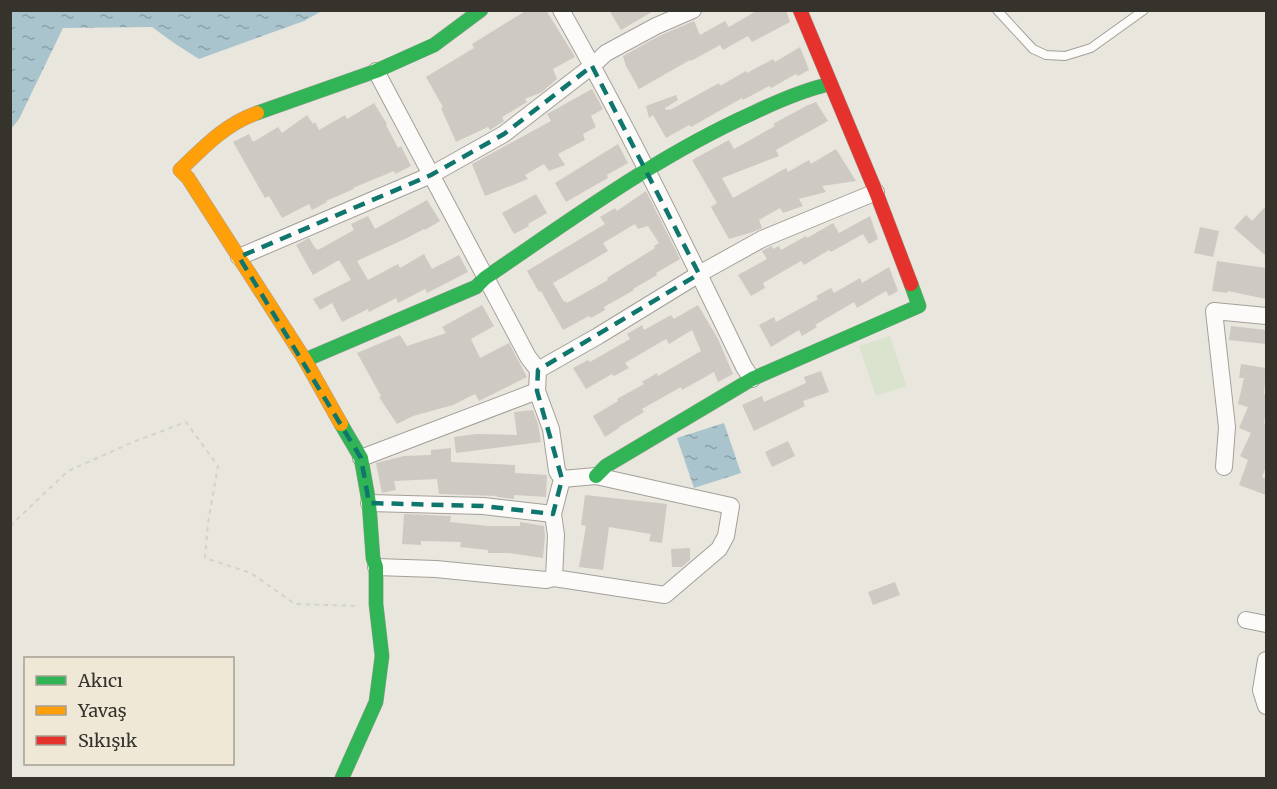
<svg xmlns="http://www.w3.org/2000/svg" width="1277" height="789" font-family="Merriweather,serif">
<defs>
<pattern id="water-ripples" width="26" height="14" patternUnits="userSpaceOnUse" patternTransform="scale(1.5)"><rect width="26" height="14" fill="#aac4ce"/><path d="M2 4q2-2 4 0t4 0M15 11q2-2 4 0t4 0" fill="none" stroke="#8ba0a7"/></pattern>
</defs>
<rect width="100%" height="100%" fill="#e9e6dd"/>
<path fill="#dae3ce" d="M 890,336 L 906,386 L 876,396 L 859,346 Z"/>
<g fill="url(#water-ripples)">
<path d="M 11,10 L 322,10 L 322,11 L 304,21 L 199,59 L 174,43 L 152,27 L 63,28 L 19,119 L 11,129 Z"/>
<path d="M 724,423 L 741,473 L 694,488 L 677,438 Z"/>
</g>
<g fill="#cec9c3" fill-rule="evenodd">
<path d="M 527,10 L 546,10 L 575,57 L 553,69 L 557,79 L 542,92 L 525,99 L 527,102 L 502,117 L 504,121 L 501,123 L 490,130 L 488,127 L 456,142 L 441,108 L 443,107 L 426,77 L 474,48 L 472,44 Z"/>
<path d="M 609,10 L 655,10 L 621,30 Z"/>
<path d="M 758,10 L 786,10 L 790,22 L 752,42 L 748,36 L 723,50 L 720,45 L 691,61 L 690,60 L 639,89 L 626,66 L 623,56 L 661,35 L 694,21 L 700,35 L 725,21 L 729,27 Z"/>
<path d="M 800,47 L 809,70 L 798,76 L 796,74 L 771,88 L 769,86 L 743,100 L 742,98 L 691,127 L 689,125 L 666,138 L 653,115 L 649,118 L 646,106 L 676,95 L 678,100 L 665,108 L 666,110 L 669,109 L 670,110 L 719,83 L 720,86 L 746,71 L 747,73 L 773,59 L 775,62 Z"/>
<path d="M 592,89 L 603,109 L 591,116 L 596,127 L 583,134 L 585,140 L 558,154 L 565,165 L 549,171 L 544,164 L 525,175 L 528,179 L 485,196 L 472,164 L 551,121 L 547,114 Z"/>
<path d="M 816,102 L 828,121 L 776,150 L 779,156 L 722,178 L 733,198 L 786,168 L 788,172 L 809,160 L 811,164 L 836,149 L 856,181 L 822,186 L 826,192 L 799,199 L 803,206 L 783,213 L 780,208 L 759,220 L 762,228 L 753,232 L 729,239 L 711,207 L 717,203 L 692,160 L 729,140 L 734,149 L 775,126 L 773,124 L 806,106 Z"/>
<path d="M 374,103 L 387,124 L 386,125 L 398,148 L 401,146 L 411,166 L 395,174 L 394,171 L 353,188 L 354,189 L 326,201 L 327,202 L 312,210 L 309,204 L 282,218 L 269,196 L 265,198 L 233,142 L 249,134 L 253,142 L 278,127 L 282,133 L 307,115 L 313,124 L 315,122 L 319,130 L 345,115 L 347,119 Z"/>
<path d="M 618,144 L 628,163 L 607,175 L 608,178 L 599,183 L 566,202 L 555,183 Z"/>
<path d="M 646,191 L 680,259 L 656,273 L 657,275 L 633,289 L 634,290 L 604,307 L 605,310 L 591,318 L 589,316 L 563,330 L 541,291 L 539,292 L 527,271 L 605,224 L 600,217 L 615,208 L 617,211 ZM 635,224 L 638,229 L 648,226 L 659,243 L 654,246 L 655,248 L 607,278 L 608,280 L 567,303 L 566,301 L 564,302 L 553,283 L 608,251 L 603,243 Z"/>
<path d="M 536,194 L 547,213 L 528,224 L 529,226 L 514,234 L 502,213 Z"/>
<path d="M 427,200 L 440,221 L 425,230 L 424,229 L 407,238 L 357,261 L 368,280 L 398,264 L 400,268 L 424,254 L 432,269 L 459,255 L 468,272 L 427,293 L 425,289 L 398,303 L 396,298 L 369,312 L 368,309 L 342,322 L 332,303 L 320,310 L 313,299 L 351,280 L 339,260 L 313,275 L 296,245 L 309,238 L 316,249 L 317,249 L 318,250 L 354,230 L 351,224 L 368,216 L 375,229 Z"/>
<path d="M 1266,206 L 1266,256 L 1234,228 L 1246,215 L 1252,221 Z"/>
<path d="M 870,216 L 878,239 L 869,244 L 863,234 L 831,252 L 829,250 L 804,265 L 801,261 L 763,283 L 765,288 L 751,296 L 738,275 L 767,259 L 762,251 L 767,248 L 772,246 L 773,249 L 779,246 L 781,250 L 806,236 L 807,238 L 833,223 L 839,233 Z"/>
<path d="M 1200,227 L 1219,231 L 1213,257 L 1194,253 Z"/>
<path d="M 1217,261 L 1266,268 L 1266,299 L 1228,291 L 1227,293 L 1212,291 Z"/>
<path d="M 889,267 L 898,291 L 889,296 L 886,291 L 857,308 L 854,302 L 815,325 L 817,327 L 802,336 L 799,330 L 771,347 L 759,325 L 774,317 L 776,322 L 818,299 L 816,296 L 831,288 L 834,293 L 860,278 L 862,283 Z"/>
<path d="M 482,305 L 494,326 L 471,339 L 480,358 L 509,343 L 527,377 L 479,401 L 475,394 L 453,405 L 413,416 L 397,424 L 379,397 L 381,396 L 357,353 L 400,335 L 407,346 L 446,333 L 442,327 Z"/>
<path d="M 698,305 L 718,339 L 733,374 L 718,382 L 714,372 L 682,390 L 681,387 L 642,409 L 644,412 L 619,427 L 619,428 L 605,437 L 593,416 L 618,401 L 617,399 L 644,384 L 642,382 L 657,373 L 658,376 L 701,351 L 692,330 L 669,344 L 666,339 L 625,363 L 629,368 L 614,376 L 612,374 L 586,389 L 573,368 L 588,360 L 590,362 L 630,339 L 627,334 L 642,325 L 644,330 L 671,315 L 674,319 Z"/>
<path d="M 1231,326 L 1266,330 L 1266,344 L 1229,340 Z"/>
<path d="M 1241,364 L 1266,368 L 1264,394 L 1266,395 L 1266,411 L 1264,423 L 1266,424 L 1266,467 L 1262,477 L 1266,479 L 1266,495 L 1239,485 L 1248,460 L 1240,456 L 1251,433 L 1239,428 L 1248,407 L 1238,404 L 1244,378 L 1239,378 Z"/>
<path d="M 821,371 L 829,392 L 803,401 L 805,406 L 754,431 L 742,405 L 762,396 L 764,402 L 806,383 L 804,377 Z"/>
<path d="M 533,410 L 538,424 L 541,442 L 456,453 L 454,437 L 476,434 L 517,435 L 514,412 Z"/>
<path d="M 788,441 L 795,456 L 772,467 L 765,452 Z"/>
<path d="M 451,448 L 451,462 L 515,465 L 515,473 L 547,475 L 546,497 L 514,495 L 514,499 L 497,497 L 497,496 L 439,494 L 437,479 L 394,481 L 396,490 L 382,493 L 376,463 L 404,456 L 431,455 L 431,450 Z"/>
<path d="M 585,495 L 667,504 L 662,543 L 649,541 L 651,534 L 609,527 L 603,570 L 579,567 L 586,526 L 581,525 Z"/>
<path d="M 404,514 L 451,516 L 450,522 L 489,526 L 520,526 L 520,522 L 544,526 L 545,536 L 543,558 L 509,553 L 488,553 L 488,550 L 460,547 L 461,542 L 421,541 L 421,545 L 402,544 Z"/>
<path d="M 690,548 L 690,560 L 682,567 L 672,567 L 671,549 Z"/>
<path d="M 895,582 L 900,595 L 873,605 L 868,592 Z"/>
</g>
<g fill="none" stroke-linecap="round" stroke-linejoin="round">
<g stroke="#a3a099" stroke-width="10">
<path id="lane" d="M 997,10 L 1033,49 L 1046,55 L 1065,56 L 1091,48 L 1144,10"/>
</g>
<g stroke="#a3a099" stroke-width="18">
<g id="street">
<path d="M 561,10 C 627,126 686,247 744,367 L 752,379"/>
<path d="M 376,71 L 528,357 L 538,370 L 537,391 L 551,429 L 557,471 L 562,479 L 553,514 L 556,535 L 554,578"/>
<path d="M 239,257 L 431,175 L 504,134 L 592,66 L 606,53 L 656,26 L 693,10"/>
<path d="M 538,370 L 598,336 L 699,274 L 762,239 L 876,192"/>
<path d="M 361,458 L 537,391"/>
<path d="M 1224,467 L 1227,427 L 1214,311 L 1266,316"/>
<path d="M 369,503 L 483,506 L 553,514"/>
<path d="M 376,567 L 436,569 L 546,580 L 554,578 L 665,595 L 719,549 L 726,536 L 731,506 L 596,476 L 562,479"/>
<path d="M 1246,620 L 1266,624"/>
<path d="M 1266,660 L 1261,690 L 1266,706"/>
</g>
</g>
<g stroke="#a3a099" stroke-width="15">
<g id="fast">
<path d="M 257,113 L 376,71 L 434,45 L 481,10"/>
<path d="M 305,360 L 476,287 L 485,278 C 572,219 657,156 753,113 C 778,101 803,90 830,84"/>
<path d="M 341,424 L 361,458 L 369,503 L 373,558 L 376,567 L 376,604 L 382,656 L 376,702 L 342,778"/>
<path d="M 596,476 L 606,466 L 752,379 L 919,306 L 911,284"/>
</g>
</g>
<g stroke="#a3a099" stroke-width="15">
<path id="slow" d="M 257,113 C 225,124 203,148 180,170 L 188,178 L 305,360 L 341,424"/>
</g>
<g stroke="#a3a099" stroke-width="15">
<path id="jam" d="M 800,10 L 876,192 L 911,284"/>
</g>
<path stroke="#d3d2cf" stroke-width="2" stroke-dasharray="4.5 4.5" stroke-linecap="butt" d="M 10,526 L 68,471 L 133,442 L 186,422 L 218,466 L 208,523 L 205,558 L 251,573 L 295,604 L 359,606"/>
<use href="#lane" stroke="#fcfbfa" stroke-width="8"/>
<use href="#street" stroke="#fcfbfa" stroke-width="16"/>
<use href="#fast" stroke="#30b455" stroke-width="14"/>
<use href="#slow" stroke="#ff9f0a" stroke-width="14"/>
<use href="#jam" stroke="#e5322d" stroke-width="14"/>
</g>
<path fill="none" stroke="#0f766e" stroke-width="4.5" stroke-dasharray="12 8" stroke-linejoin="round" d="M 592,66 L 699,274 L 538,370 L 537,391 L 562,479 L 553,514 L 483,506 L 369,503 L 361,458 L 239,257 L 431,175 L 504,134 Z"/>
<rect width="1277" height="789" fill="none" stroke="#36332c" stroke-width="24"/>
<rect x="24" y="657" width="210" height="108" fill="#efe8d7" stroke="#a5a093" stroke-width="1.5"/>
<rect x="36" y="676" width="30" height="9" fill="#30b455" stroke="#a5a093" stroke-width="1.5"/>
<text x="78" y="687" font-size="18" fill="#36332c">Akıcı</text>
<rect x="36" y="706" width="30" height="9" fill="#ff9f0a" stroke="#a5a093" stroke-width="1.5"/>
<text x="78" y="717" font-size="18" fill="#36332c">Yavaş</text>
<rect x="36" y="736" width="30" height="9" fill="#e5322d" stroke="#a5a093" stroke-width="1.5"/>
<text x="78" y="747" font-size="18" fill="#36332c">Sıkışık</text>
</svg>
